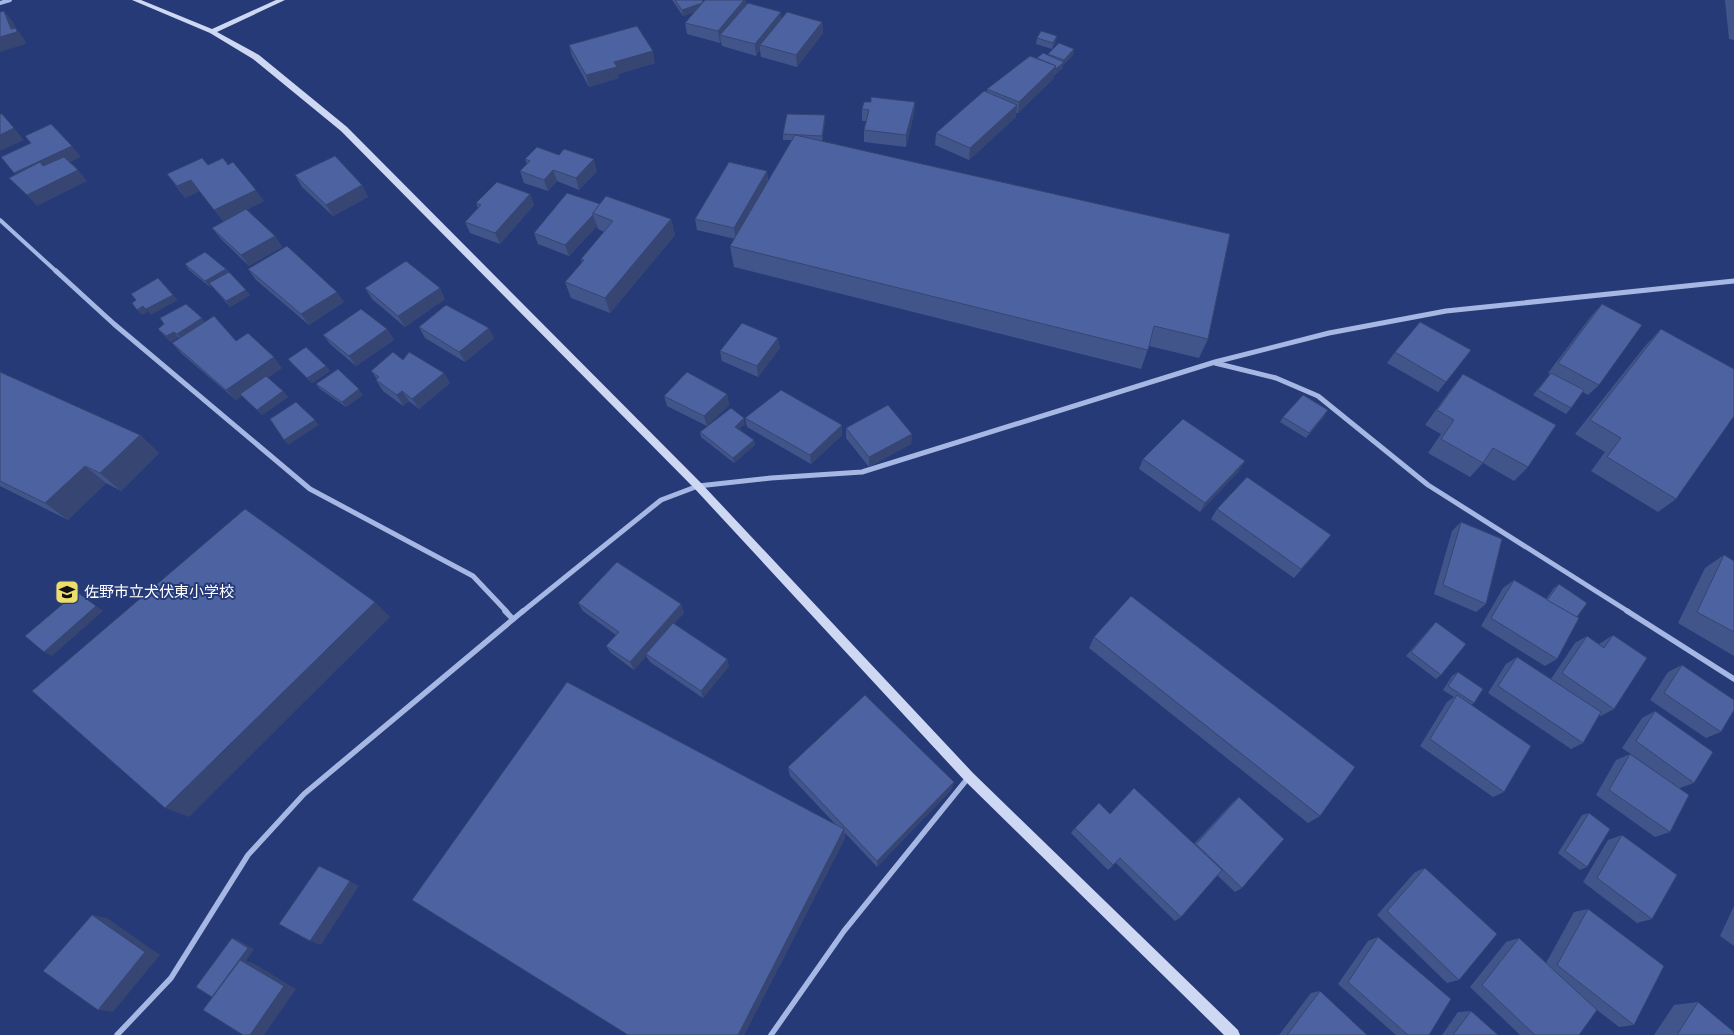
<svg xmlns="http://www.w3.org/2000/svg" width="1734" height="1035" font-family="'Sofia Sans Condensed','Noto Sans JP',sans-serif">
<rect width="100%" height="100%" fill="#253a77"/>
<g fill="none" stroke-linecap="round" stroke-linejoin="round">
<g stroke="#a6b7e3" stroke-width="4">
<path d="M 0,3 L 10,0"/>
<path d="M 0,220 L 58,273"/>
</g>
<g stroke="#a6b7e3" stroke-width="5">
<path d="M 56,271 L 114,324 L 310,489 L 473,576 L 507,612"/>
<path d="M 1215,363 L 1276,378 L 1318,396 L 1428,485 L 1629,612"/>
<path d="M 522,612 L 661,500 L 698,486 L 771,478 L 862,472 L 1215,362 L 1329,333 L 1446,311 L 1734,281"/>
</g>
<g stroke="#a6b7e3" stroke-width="5.5">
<path d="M 505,611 L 513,619"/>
<path d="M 1627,611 L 1734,679"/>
<path d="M 117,1035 L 171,978 L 248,855 L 304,794 L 523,611"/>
<path d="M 771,1035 L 844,931 L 968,778"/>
</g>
<path fill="#cfd8f3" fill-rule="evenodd" d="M 132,0 L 141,0 L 212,29 L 276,0 L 285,0 L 217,32 L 259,55 L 347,127 L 701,483 L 973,773 L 1238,1030 L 1240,1035 L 1224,1035 L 965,781 L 695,489 L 341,131 L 253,59 L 210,33 Z"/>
</g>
<g fill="#42558a">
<path d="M 672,0 L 702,0 L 703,2 L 747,4 L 782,18 L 822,22 L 823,33 L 797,67 L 761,57 L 760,50 L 756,56 L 722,46 L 721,42 L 720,43 L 687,34 L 685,23 L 694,12 L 683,16 Z"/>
<path d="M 1725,0 L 1734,0 L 1734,40 L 1729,39 Z"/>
<path d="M 1037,38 L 1056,42 L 1052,49 L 1036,44 Z"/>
<path d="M 569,45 L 655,63 L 618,74 L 619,78 L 589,87 L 572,56 Z"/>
<path d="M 1074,49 L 1073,55 L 1063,65 L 1063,68 L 1055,75 L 1054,75 L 1054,78 L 1018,113 L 1016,113 L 1016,117 L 969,160 L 935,145 L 936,133 L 987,92 L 987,89 L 1037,58 L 1048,55 L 1048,54 Z"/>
<path d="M 915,102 L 914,113 L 906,147 L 864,142 L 864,130 L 867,121 L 862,121 L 862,109 Z"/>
<path d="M 825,121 L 822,141 L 1208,339 L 1199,358 L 1149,346 L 1141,369 L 734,267 L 730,246 L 735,239 L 697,230 L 695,219 L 767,171 L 768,181 L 792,140 L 783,140 L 783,134 Z"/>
<path d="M 525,159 L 597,171 L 579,190 L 557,181 L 548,191 L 524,183 L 520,171 L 527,164 Z"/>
<path d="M 208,165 L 228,165 L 264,201 L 246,210 L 275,236 L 282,247 L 249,266 L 221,239 L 212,228 L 244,211 L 223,221 L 199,191 L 185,198 L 167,174 Z"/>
<path d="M 295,175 L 362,185 L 368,197 L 333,216 L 302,187 Z"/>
<path d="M 530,194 L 534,205 L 500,244 L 470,233 L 465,222 L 478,208 L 476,203 Z"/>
<path d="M 600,204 L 671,219 L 675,235 L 610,313 L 571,298 L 565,282 L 582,263 L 581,259 L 604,232 L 598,229 L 597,226 L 569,256 L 538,244 L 534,233 Z"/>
<path d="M 185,264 L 226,269 L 250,295 L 230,307 L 212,286 L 210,287 L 189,270 Z"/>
<path d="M 248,269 L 344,302 L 309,325 L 256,280 Z"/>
<path d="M 365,288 L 445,299 L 405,327 L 372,299 Z"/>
<path d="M 1602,304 L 1599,385 L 1588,395 L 1583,392 L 1571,408 L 1566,414 L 1533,395 L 1550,374 L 1548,373 L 1592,315 Z"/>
<path d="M 205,322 L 282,368 L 267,378 L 283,391 L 288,397 L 262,415 L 242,396 L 236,400 L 182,354 L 172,343 L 180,338 L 178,337 L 171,342 L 158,329 L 164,324 Z"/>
<path d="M 419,327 L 494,338 L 465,362 L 425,338 Z"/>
<path d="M 387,329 L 394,340 L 356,366 L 331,345 L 323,335 Z"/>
<path d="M 1661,329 L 1676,499 L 1658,512 L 1591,471 L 1605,452 L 1575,434 L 1646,345 Z"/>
<path d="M 780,348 L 758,377 L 722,361 L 720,351 Z"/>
<path d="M 1471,350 L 1438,392 L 1387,363 L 1395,352 Z"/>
<path d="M 288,359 L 326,366 L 330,371 L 312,383 L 292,364 Z"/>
<path d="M 403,360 L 444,373 L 450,383 L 419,409 L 409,401 L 403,406 L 383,391 L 376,380 L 377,379 L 371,371 Z"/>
<path d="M 0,372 L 140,435 L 159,453 L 121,491 L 106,483 L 68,520 L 0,486 Z"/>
<path d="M 1463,374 L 1528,467 L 1514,481 L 1483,463 L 1470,477 L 1428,453 L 1441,434 L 1425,425 L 1451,389 Z"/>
<path d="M 316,384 L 363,395 L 346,407 L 320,389 Z"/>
<path d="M 727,394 L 729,405 L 707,426 L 667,406 L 664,396 Z"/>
<path d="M 1325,415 L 1306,438 L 1280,422 L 1283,417 Z"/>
<path d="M 745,418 L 842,425 L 842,435 L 811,464 L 747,427 Z"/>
<path d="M 745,424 L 739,429 L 754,440 L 755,445 L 734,463 L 701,437 L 700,432 Z"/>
<path d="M 846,428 L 912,434 L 911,444 L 869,467 L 846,438 Z"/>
<path d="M 1143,459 L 1239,471 L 1200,512 L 1139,469 Z"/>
<path d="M 1217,509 L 1324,544 L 1294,578 L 1211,519 Z"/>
<path d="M 1461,522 L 1486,604 L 1476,612 L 1434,594 L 1452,531 Z"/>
<path d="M 1724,555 L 1734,561 L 1734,656 L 1678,623 L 1705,568 Z"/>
<path d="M 1514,580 L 1546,599 L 1554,588 L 1559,584 L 1577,617 L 1557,659 L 1545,666 L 1481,626 L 1503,588 Z"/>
<path d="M 578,603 L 681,604 L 684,613 L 674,624 L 727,659 L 729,666 L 703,698 L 650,662 L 646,656 L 634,670 L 611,653 L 606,646 L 616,635 L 583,611 Z"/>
<path d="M 1436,622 L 1441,675 L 1436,679 L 1406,656 L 1432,626 Z"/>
<path d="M 1613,635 L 1614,709 L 1601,716 L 1599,715 L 1583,743 L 1571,749 L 1488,693 L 1506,664 L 1517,657 L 1551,679 L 1575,643 L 1587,636 L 1599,644 Z"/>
<path d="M 1094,637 L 1320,816 L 1308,823 L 1089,648 Z"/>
<path d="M 1682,665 L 1721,732 L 1706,738 L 1650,700 L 1668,672 Z"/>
<path d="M 1458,672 L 1474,703 L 1471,705 L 1504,792 L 1493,797 L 1420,746 L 1447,702 L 1454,697 L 1443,690 L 1452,676 Z"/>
<path d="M 1655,711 L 1694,783 L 1680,788 L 1670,832 L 1655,837 L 1596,795 L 1616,760 L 1630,754 L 1660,774 L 1622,748 L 1642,718 Z"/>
<path d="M 788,767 L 954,782 L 951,790 L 877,867 L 845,833 L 845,838 L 744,1035 L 628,1035 L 837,826 L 790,776 Z"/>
<path d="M 1239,797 L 1242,888 L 1235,892 L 1217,875 L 1181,917 L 1175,921 L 1116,863 L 1108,870 L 1071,833 L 1075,828 L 1110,814 L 1194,844 L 1232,803 Z"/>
<path d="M 1589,813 L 1587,867 L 1580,870 L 1558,853 L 1582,815 Z"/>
<path d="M 1622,835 L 1652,919 L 1637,923 L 1583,882 L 1608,840 Z"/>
<path d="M 1425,868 L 1459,980 L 1447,983 L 1377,915 L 1415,872 Z"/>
<path d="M 1734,906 L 1734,946 L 1720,936 Z"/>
<path d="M 1588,909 L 1634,1025 L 1619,1027 L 1597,1010 L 1579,1035 L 1520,1035 L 1470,987 L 1506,942 L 1519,938 L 1546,963 L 1574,912 Z"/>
<path d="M 1378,937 L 1429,1035 L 1396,1035 L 1338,984 L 1368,941 Z"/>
<path d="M 1320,991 L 1367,1035 L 1279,1035 L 1311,993 Z"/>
<path d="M 1698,1002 L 1734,1035 L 1654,1035 L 1674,1005 Z"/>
<path d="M 1471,1011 L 1498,1035 L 1442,1035 L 1458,1012 Z"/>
</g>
<g fill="#364571">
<path d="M 744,0 L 746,0 L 748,10 L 720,35 L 721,42 L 720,43 L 718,31 Z"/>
<path d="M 704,3 L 705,9 L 683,16 L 682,10 Z"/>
<path d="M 4,11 L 13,22 L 17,32 L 16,28 L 25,40 L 26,44 L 0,52 L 0,37 L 11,29 Z"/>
<path d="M 781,12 L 782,23 L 760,45 L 760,50 L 756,56 L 755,44 Z"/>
<path d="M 822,22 L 823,33 L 797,67 L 796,55 Z"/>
<path d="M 1057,36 L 1056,42 L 1052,49 L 1053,43 Z"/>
<path d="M 1074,49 L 1073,55 L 1063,65 L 1063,68 L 1055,75 L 1056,69 L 1063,63 L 1064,60 Z"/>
<path d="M 653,51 L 655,63 L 618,74 L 619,78 L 589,87 L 586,75 L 614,62 Z"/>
<path d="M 1056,66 L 1054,78 L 1018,113 L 1019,102 Z"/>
<path d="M 915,102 L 914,113 L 906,147 L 906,135 Z"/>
<path d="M 1017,105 L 1016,117 L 969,160 L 970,148 Z"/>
<path d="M 2,114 L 24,140 L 0,151 L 0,135 Z"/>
<path d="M 825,115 L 825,121 L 822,142 L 822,136 Z"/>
<path d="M 72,146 L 81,157 L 25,184 L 14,173 Z"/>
<path d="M 594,159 L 597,171 L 579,190 L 576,178 Z"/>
<path d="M 78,170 L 87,181 L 37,206 L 27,195 Z"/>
<path d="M 553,170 L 557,181 L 548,191 L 544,180 Z"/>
<path d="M 767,171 L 768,183 L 736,239 L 734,228 Z"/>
<path d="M 191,180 L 199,191 L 185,198 L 177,186 Z"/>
<path d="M 362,185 L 368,197 L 333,216 L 326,205 Z"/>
<path d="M 256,190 L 264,201 L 223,221 L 214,210 Z"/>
<path d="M 530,194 L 534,205 L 500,244 L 495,233 Z"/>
<path d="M 593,215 L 597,226 L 569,256 L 565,245 Z"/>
<path d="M 671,219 L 675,235 L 610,313 L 605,298 Z"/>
<path d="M 275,236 L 282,247 L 249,266 L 241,255 Z"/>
<path d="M 226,269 L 230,275 L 210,287 L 205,281 Z"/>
<path d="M 440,288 L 445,299 L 405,327 L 398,316 Z"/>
<path d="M 246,290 L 250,295 L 230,307 L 226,301 Z"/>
<path d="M 337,292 L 344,302 L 309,325 L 301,314 Z"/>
<path d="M 173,295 L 178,300 L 151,315 L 146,309 Z"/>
<path d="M 143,306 L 148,312 L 142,315 L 137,310 Z"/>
<path d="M 202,318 L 207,324 L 182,339 L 177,334 Z"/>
<path d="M 489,328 L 494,338 L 465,362 L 459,352 Z"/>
<path d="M 387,329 L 394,340 L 356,366 L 349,356 Z"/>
<path d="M 174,332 L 178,337 L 171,342 L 166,336 Z"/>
<path d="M 778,338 L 780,348 L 758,377 L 757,366 Z"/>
<path d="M 274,357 L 282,368 L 236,400 L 226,390 Z"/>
<path d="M 326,366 L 330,371 L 312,383 L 307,378 Z"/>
<path d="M 444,373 L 450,383 L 419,409 L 412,399 Z"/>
<path d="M 359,389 L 363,395 L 346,407 L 342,402 Z"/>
<path d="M 283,391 L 288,397 L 262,415 L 257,410 Z"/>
<path d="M 402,391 L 409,401 L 403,406 L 397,395 Z"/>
<path d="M 727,394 L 729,405 L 707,426 L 704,416 Z"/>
<path d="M 744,418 L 745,424 L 736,432 L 735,427 Z"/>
<path d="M 315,420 L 319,425 L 288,445 L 284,440 Z"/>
<path d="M 842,425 L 842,435 L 811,464 L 810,455 Z"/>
<path d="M 912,434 L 911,444 L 869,467 L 869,457 Z"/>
<path d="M 140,435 L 159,453 L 121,491 L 100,473 Z"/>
<path d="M 754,440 L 755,445 L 734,463 L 733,458 Z"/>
<path d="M 1245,461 L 1239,471 L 1200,512 L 1205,503 Z"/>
<path d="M 85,466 L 106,483 L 68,520 L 45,503 Z"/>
<path d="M 77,592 L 103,611 L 52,656 L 44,652 Z"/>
<path d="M 375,602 L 390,617 L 189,817 L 165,808 Z"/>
<path d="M 681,604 L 684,613 L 634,670 L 630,662 Z"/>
<path d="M 727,659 L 729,666 L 703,698 L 701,691 Z"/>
<path d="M 954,782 L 951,790 L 877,867 L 877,861 Z"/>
<path d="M 844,829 L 845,838 L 744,1035 L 738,1035 Z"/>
<path d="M 319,866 L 359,886 L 321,945 L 310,941 Z"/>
<path d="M 92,915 L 107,918 L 160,955 L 113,1012 L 98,1010 Z"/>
<path d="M 232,938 L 238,940 L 254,949 L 246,961 L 253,963 L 296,989 L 264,1035 L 250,1035 L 212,997 Z"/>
</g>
<g fill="#4d63a1" stroke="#364571">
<path d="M 675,0 L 702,0 L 703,2 L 702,3 L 682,10 Z"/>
<path d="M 705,0 L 744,0 L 718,31 L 685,23 Z"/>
<path d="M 748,3 L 781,12 L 755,44 L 720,35 Z"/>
<path d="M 4,11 L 11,29 L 16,28 L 17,32 L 0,37 L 0,12 Z"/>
<path d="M 787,12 L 822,22 L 796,55 L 760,45 Z"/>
<path d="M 637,26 L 653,51 L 614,62 L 617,67 L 586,75 L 569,45 Z"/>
<path d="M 1041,31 L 1057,36 L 1053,43 L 1037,38 Z"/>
<path d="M 1059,43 L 1074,49 L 1064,60 L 1048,54 Z"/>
<path d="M 1043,53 L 1064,62 L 1056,69 L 1055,69 L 1056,66 L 1037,58 Z"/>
<path d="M 1030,56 L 1056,66 L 1019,102 L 987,89 Z"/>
<path d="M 984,91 L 1017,105 L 970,148 L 936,133 Z"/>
<path d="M 871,97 L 915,102 L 906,135 L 864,130 L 869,110 L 862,109 L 864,102 L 871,102 Z"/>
<path d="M 0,114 L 2,114 L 14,128 L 0,135 Z"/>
<path d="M 787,114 L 825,115 L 822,136 L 783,134 Z"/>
<path d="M 51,124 L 72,146 L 14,173 L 1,157 L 31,143 L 25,136 Z"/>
<path d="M 795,135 L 1230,234 L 1208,339 L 1154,326 L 1148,350 L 730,246 Z"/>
<path d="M 537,147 L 559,155 L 564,149 L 594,159 L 576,178 L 553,170 L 544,180 L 520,171 L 530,161 L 525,159 Z"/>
<path d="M 335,156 L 362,185 L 326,205 L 295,175 Z"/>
<path d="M 64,157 L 78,170 L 27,195 L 9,178 L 40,162 L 43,166 Z"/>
<path d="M 202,158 L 208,165 L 223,158 L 228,165 L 233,162 L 256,190 L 214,210 L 191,180 L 177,186 L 167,174 Z"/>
<path d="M 729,162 L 767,171 L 734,228 L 695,219 Z"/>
<path d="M 497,182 L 530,194 L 495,233 L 465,222 L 481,205 L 476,203 Z"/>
<path d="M 567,193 L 600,204 L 593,213 L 593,215 L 565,245 L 534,233 Z"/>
<path d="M 606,196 L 671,219 L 605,298 L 565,282 L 584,260 L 581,259 L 613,221 L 593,213 Z"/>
<path d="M 246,209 L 275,236 L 241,255 L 212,228 Z"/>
<path d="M 287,246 L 337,292 L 301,314 L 248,269 Z"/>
<path d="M 205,252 L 226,269 L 205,281 L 185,264 Z"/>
<path d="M 406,261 L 440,288 L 398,316 L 365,288 Z"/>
<path d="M 229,272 L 246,290 L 226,301 L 209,283 Z"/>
<path d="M 158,278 L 173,295 L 146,309 L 143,306 L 137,310 L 132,303 L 136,300 L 131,294 Z"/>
<path d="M 186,304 L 202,318 L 177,334 L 174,332 L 166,336 L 158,329 L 164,324 L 160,318 Z"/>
<path d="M 1602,304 L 1642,325 L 1599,385 L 1558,363 Z"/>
<path d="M 446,305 L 489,328 L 459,352 L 419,327 Z"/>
<path d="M 361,309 L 387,329 L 349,356 L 323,335 Z"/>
<path d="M 214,316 L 236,341 L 248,333 L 274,357 L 226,390 L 172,343 Z"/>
<path d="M 1420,322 L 1471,350 L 1446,382 L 1395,352 Z"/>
<path d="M 742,323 L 778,338 L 757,366 L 720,351 Z"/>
<path d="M 1661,329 L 1734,369 L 1734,416 L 1676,499 L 1607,457 L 1621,438 L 1590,420 Z"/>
<path d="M 306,347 L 326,366 L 307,378 L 288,359 Z"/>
<path d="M 393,352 L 403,360 L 409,352 L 444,373 L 412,399 L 402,391 L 397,395 L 376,380 L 379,377 L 371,371 Z"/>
<path d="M 338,369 L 359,389 L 342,402 L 316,384 Z"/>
<path d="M 0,372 L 140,435 L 100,473 L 85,466 L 45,503 L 0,481 Z"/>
<path d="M 687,372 L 727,394 L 704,416 L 664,396 Z"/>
<path d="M 1551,373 L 1584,390 L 1571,408 L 1538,390 Z"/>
<path d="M 1463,374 L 1556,425 L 1528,467 L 1493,448 L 1483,463 L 1441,439 L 1454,420 L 1437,410 Z"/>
<path d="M 266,376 L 283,391 L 257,410 L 240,394 Z"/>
<path d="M 781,390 L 842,425 L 810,455 L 745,418 Z"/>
<path d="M 1303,395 L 1328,410 L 1309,433 L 1283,417 Z"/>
<path d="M 296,402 L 315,420 L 284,440 L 270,419 Z"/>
<path d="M 888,405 L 912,434 L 869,457 L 846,428 Z"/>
<path d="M 731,408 L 744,418 L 735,427 L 754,440 L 733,458 L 700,432 Z"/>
<path d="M 1183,419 L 1245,461 L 1205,503 L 1143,459 Z"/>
<path d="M 1247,477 L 1331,535 L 1301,569 L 1217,509 Z"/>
<path d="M 245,509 L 375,602 L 165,808 L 32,691 Z"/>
<path d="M 1461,522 L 1502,539 L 1486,604 L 1443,585 Z"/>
<path d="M 1724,555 L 1734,561 L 1734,632 L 1697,612 Z"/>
<path d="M 617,562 L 681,604 L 630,662 L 606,646 L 619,632 L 578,603 Z"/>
<path d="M 1514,580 L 1579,618 L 1557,659 L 1491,618 Z"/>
<path d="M 1559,584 L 1587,603 L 1577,617 L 1547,600 Z"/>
<path d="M 77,592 L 96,606 L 44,652 L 25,636 Z"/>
<path d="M 1131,596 L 1355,767 L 1320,816 L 1094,637 Z"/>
<path d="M 1436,622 L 1466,644 L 1441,675 L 1411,652 Z"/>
<path d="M 673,623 L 727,659 L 701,691 L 646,654 Z"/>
<path d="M 1613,635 L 1647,658 L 1614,709 L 1562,673 L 1587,636 L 1604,648 Z"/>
<path d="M 1517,657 L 1601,712 L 1583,743 L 1498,686 Z"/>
<path d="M 1682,665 L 1734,700 L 1734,710 L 1721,732 L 1664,693 Z"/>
<path d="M 1458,672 L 1483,689 L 1474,703 L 1448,686 Z"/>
<path d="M 567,682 L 844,829 L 738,1035 L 628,1035 L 412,900 Z"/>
<path d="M 865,695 L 954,782 L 877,861 L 788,767 Z"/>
<path d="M 1457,695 L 1531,746 L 1504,792 L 1430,739 Z"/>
<path d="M 1655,711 L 1713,752 L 1694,783 L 1636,741 Z"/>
<path d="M 1630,754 L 1689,795 L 1670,832 L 1609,790 Z"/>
<path d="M 1134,788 L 1222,870 L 1181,917 L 1120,858 L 1113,865 L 1075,828 L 1099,803 L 1110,814 Z"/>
<path d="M 1239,797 L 1284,839 L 1242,888 L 1196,844 Z"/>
<path d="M 1589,813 L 1610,829 L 1587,867 L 1565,851 Z"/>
<path d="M 1622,835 L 1677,875 L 1652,919 L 1597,878 Z"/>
<path d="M 319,866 L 350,881 L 310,941 L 279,924 Z"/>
<path d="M 1425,868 L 1497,934 L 1459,980 L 1387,911 Z"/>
<path d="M 1588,909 L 1664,966 L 1634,1025 L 1557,965 Z"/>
<path d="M 92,915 L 145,952 L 98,1010 L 43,971 Z"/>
<path d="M 1378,937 L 1451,999 L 1429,1035 L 1408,1035 L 1348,982 Z"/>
<path d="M 232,938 L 248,948 L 212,997 L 196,987 Z"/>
<path d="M 1519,938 L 1597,1010 L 1579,1035 L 1535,1035 L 1482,985 Z"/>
<path d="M 240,960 L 284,986 L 250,1035 L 243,1035 L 203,1010 Z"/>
<path d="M 1320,991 L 1367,1035 L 1287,1035 Z"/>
<path d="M 1698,1002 L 1734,1032 L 1734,1035 L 1677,1035 Z"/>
<path d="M 1471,1011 L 1498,1035 L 1453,1035 Z"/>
</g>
<defs>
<g id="school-square" transform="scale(1.25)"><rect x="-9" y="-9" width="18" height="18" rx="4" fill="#ecde6b" stroke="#253a77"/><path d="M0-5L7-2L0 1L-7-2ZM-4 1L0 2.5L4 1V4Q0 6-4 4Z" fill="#111"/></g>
</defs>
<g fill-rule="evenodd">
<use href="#school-square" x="67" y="592"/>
</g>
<g text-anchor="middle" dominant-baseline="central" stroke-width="4" stroke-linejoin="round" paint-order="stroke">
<g font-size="15" fill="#fff" stroke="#253a77" text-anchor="start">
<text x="84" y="592">佐野市立犬伏東小学校</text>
</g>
</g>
</svg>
